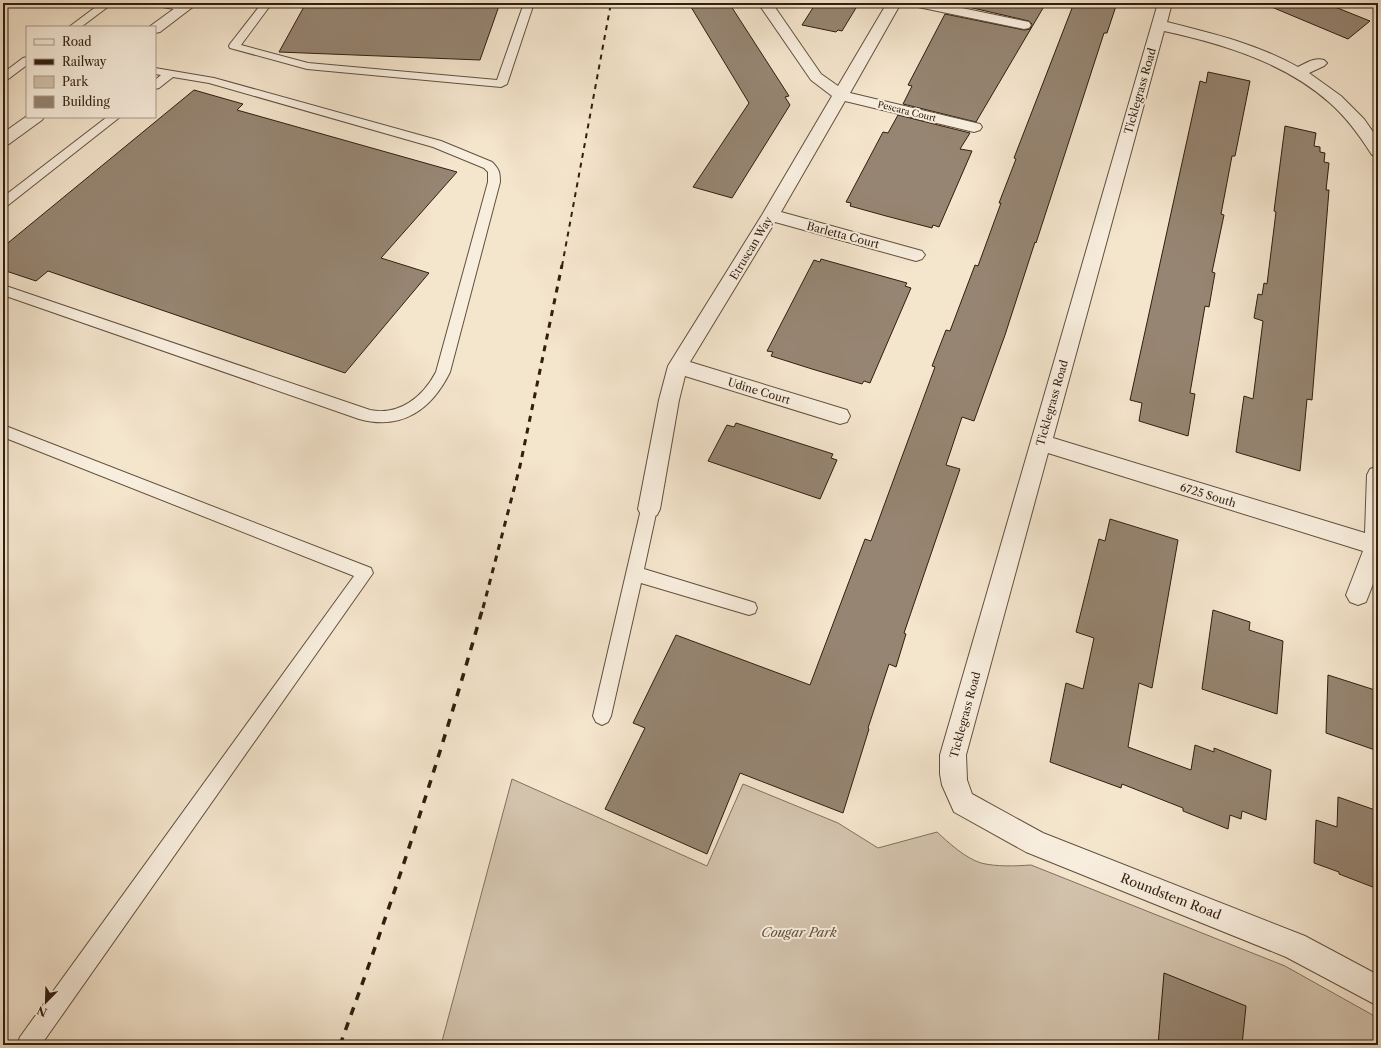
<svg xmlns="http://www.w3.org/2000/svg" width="1381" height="1048" font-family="'Libre Caslon Text',serif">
<rect width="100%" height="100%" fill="#f4e5cd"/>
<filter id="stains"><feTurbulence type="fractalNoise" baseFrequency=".005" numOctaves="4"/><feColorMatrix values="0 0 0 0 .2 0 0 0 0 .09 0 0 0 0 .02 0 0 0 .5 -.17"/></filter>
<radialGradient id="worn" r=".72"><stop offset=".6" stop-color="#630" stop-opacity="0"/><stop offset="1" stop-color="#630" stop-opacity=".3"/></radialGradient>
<path fill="#d3c3ad" stroke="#82705e" d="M 512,779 L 707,866 L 743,784 L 838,823 L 878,848 L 937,832 C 949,843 965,858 981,863 C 997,867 1015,866 1031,865 L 1285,966 L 1378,1018 L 1378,1045 L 441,1045 Z"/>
<g fill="#968572" stroke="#311e0f">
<path d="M 306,3 L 500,3 L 480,60 L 279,52 Z"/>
<path d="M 714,3 L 729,3 L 789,96 L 785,97 L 790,105 L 732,198 L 693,187 L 749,103 L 691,7 Z"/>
<path d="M 816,3 L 859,3 L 842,31 L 838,30 L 836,32 L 802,25 Z"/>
<path d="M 951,3 L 1046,3 L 976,122 L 903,104 L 912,86 L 908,85 L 945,14 L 1024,30 L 1030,29 L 1032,24 L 1029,21 Z"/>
<path d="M 1074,3 L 1117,3 L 1107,33 L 1104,33 L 1036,243 L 1035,242 L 1005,335 L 974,421 L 962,417 L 946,465 L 960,469 L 904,633 L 906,634 L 896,667 L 889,664 L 868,728 L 869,729 L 843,813 L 740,773 L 707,854 L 605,809 L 645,728 L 633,723 L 676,635 L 810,685 L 865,539 L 871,541 L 935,367 L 932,366 L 946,330 L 950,331 L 975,265 L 978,266 L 1001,203 L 999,203 L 1016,159 L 1014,158 Z"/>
<path d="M 1262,3 L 1325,3 L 1370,21 L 1348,39 Z"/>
<path d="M 1208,72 L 1250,81 L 1235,156 L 1232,156 L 1221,214 L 1224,215 L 1212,272 L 1215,273 L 1209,307 L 1205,306 L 1190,393 L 1195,394 L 1188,436 L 1139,421 L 1142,403 L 1130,400 L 1200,81 L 1206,83 Z"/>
<path d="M 194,90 L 243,104 L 237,110 L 457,172 L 381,258 L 429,273 L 345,373 L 48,271 L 36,281 L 3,270 L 3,247 Z"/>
<path d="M 898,115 L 970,133 L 960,149 L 972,151 L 939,227 L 933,225 L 932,228 L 886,216 L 850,206 L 851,203 L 846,202 L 883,132 L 888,133 Z"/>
<path d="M 1285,126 L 1316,133 L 1314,146 L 1320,147 L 1320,152 L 1325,153 L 1324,162 L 1329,163 L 1326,190 L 1329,190 L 1312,400 L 1307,399 L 1300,471 L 1236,452 L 1244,396 L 1253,399 L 1263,321 L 1254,318 L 1258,294 L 1262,295 L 1264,283 L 1267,284 L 1276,212 L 1274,211 Z"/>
<path d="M 821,259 L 907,283 L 905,286 L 911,288 L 870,383 L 864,381 L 862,384 L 812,369 L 771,356 L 773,352 L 767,351 L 814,260 L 820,262 Z"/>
<path d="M 736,423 L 833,454 L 831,458 L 837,460 L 820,499 L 708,461 L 727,425 L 734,427 Z"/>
<path d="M 1110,519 L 1178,540 L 1152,688 L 1139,683 L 1128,747 L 1191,770 L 1195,745 L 1214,752 L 1214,748 L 1271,770 L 1266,820 L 1242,811 L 1241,819 L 1230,815 L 1228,829 L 1183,811 L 1183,808 L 1122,784 L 1121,788 L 1050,762 L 1066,683 L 1083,689 L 1094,638 L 1076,632 L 1099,539 L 1105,541 Z"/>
<path d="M 1213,610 L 1250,622 L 1249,630 L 1283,641 L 1277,714 L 1202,689 Z"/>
<path d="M 1328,675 L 1378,691 L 1378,751 L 1326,733 Z"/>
<path d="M 1338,797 L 1378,811 L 1378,889 L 1339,874 L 1339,872 L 1314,863 L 1316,820 L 1337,827 Z"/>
<path d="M 1164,973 L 1246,1006 L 1242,1045 L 1158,1045 Z"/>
</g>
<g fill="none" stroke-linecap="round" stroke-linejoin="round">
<g stroke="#62503e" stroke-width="2">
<g id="lane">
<path d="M 101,3 L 113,3 L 81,27 L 69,27 Z"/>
<path d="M 152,3 L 174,3 L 189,6 L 190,8 L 185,11 L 157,6 Z"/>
<path d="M 262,3 L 272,3 L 241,45 L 308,63 L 497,80 L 524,3 L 534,3 L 507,84 L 501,87 L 307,69 L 230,48 L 229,46 L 230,44 Z"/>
<path d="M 27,57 L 27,65 L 7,80 L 3,81 L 3,73 L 23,58 Z"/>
<path d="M 155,68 L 214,78 L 441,141 L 492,162 C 499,169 500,172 500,182 L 450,372 C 432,409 402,431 359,419 L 3,295 L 3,285 L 370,410 C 399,416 423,397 436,372 L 488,182 L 488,172 L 484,168 L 433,147 L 209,83 L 173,77 L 159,88 L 155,89 L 155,80 L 161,75 L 155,74 Z"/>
<path d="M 107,117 L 120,117 L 7,206 L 3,207 L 3,197 Z"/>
<path d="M 3,425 L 371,568 L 373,573 L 41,1045 L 17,1045 L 20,1037 L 354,576 L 3,437 Z"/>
<path d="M 649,503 L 655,504 L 657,509 L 644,569 L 749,601 L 755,603 L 757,608 L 755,613 L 749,615 L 641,583 L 611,716 L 608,722 L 602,725 L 596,722 L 593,716 L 641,509 L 643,504 Z"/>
</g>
</g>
<g stroke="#62503e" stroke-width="2">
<g id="street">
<path d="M 182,3 L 198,3 L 160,32 L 155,33 L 155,27 L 149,27 Z"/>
<path d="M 758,3 L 772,3 L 821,74 L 838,86 L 887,3 L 901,3 L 850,93 L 980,124 L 982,127 L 980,130 L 974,132 L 845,101 L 781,212 L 922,251 L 925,255 L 922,259 L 916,261 L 775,222 L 690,362 L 847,410 L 850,416 L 847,422 L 840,424 L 685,376 L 679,400 L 660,509 L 657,515 L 649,518 L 641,515 L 638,509 L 659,400 L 668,366 L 762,215 L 832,96 L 811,80 Z"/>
<path d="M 911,3 L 938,3 L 1024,21 L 1029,22 L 1031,25 L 1029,28 L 1024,29 L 918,7 L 913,6 Z"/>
<path d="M 1158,3 L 1172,3 L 1167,22 C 1211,33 1257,44 1298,67 C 1306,63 1315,57 1324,60 L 1327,63 L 1324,66 L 1309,73 L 1341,96 L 1364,119 L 1378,139 L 1378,156 L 1372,155 C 1360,136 1347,118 1330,103 C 1284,62 1223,44 1164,31 L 1053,438 L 1365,533 L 1367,475 L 1370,469 L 1378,466 L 1378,571 L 1366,602 L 1358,605 L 1350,602 L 1346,595 L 1363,551 L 1048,453 L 966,755 L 967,780 L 972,794 L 1043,833 L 1305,936 L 1378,975 L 1378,1006 L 1286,957 L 1026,852 L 954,812 L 942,785 L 940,774 L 940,755 Z"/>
<path d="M 27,116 L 44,117 L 42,120 L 9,144 L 3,146 L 3,133 Z"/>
</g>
</g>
<use href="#lane" fill="#f8eede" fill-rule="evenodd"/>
<use href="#street" fill="#f8eede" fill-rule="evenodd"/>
<path stroke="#311e0f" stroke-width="2" stroke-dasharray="5 5" stroke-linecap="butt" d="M 562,266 L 611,3"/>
<path stroke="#311e0f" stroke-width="3" stroke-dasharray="6 6" stroke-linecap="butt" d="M 483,608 L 520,466 L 562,265"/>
<path stroke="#311e0f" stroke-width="3.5" stroke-dasharray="8 8" stroke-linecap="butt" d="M 340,1045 C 393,901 441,755 483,607"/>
</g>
<g text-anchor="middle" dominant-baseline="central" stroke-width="4" stroke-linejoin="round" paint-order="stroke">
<g font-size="9" fill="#311e0f" stroke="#f8eede">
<text transform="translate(907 111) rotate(14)">Pescara Court</text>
</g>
<g font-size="11" fill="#311e0f" stroke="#f8eede">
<text transform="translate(1140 91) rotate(-74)">Ticklegrass Road</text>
<text transform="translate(843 235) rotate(15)">Barletta Court</text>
<text transform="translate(751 248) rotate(-59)">Etruscan Way</text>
<text transform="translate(759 391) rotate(17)">Udine Court</text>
<text transform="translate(1052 403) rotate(-74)">Ticklegrass Road</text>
<text transform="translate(1208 495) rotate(17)">6725 South</text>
<text transform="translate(965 715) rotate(-75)">Ticklegrass Road</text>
</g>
<g font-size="13" fill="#311e0f" stroke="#f8eede">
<text transform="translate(1171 896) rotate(21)">Roundstem Road</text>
</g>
<g font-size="13" font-style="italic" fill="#62503e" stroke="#f8eede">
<text x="799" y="932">Cougar Park</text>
</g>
</g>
<rect width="1381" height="1048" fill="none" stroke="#f4e5cd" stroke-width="16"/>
<rect x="4" y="4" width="1373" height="1040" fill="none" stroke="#311e0f" stroke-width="2"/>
<rect x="8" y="8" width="1365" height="1032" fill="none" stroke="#311e0f"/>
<rect x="26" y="26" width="130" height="92" fill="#f8eede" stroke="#a89b8b"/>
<rect x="34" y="39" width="20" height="6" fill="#f8eede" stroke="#a89b8b"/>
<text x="62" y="46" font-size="12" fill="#311e0f">Road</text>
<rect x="34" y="59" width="20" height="6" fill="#311e0f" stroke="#a89b8b"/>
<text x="62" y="66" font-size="12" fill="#311e0f">Railway</text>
<rect x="34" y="76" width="20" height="12" fill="#d3c3ad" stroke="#a89b8b"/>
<text x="62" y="86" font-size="12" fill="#311e0f">Park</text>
<rect x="34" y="96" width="20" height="12" fill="#968572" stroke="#a89b8b"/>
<text x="62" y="106" font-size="12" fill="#311e0f">Building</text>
<g transform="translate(46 1002) rotate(203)" stroke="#f8eede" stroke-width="3" paint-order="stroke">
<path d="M0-3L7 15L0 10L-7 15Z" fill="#311e0f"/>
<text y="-6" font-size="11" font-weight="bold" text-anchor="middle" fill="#311e0f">N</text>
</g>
<rect width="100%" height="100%" filter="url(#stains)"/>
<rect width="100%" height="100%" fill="url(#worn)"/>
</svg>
